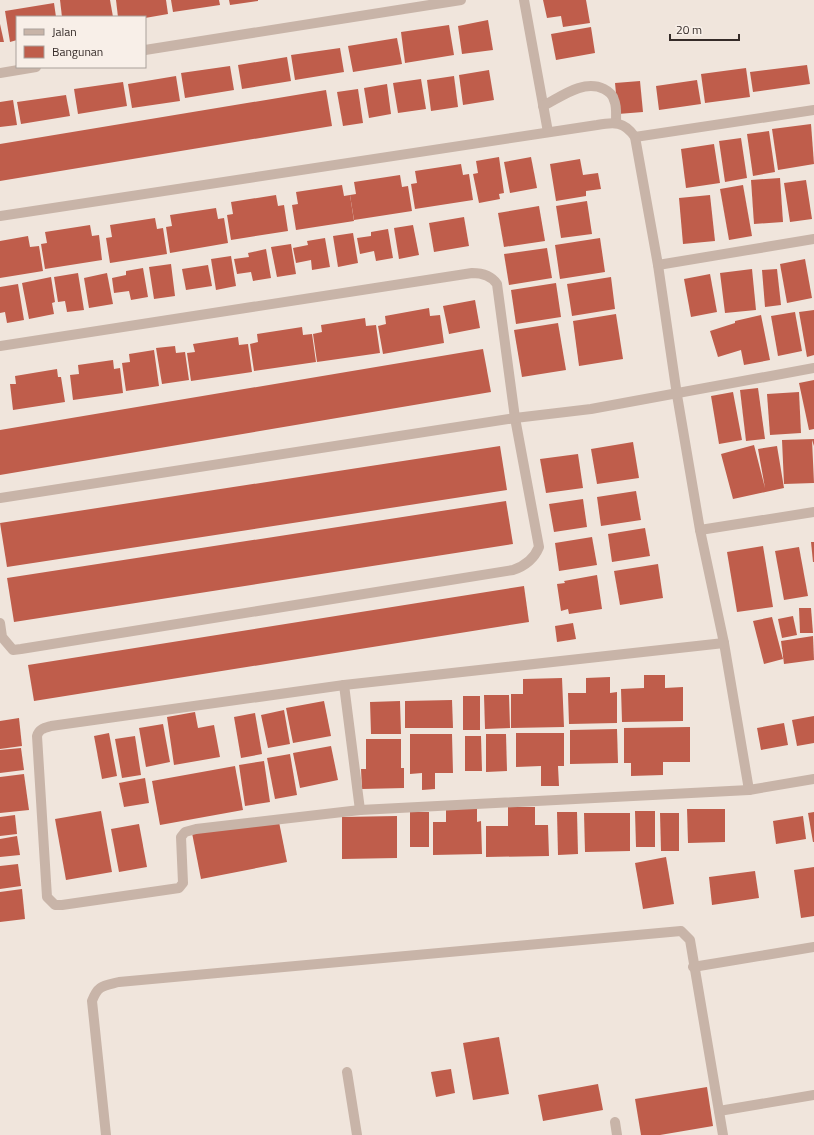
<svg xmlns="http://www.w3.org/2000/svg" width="814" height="1135" font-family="'Titillium Web',sans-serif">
<rect width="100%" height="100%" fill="#f0e5dc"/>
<g fill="#bf5d4b">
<path d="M 60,0 L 110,0 L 113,17 L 62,17 Z"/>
<path d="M 116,0 L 166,0 L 168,14 L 145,18 L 118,17 Z"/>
<path d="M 171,0 L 219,0 L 220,5 L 173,12 Z"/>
<path d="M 229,0 L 258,0 L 258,1 L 230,5 Z"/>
<path d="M 543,0 L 586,0 L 590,23 L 563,27 L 561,16 L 547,18 Z"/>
<path d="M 54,3 L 56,17 L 17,17 L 17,40 L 10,42 L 5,11 Z"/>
<path d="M 488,20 L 493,50 L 462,54 L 458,26 Z"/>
<path d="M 0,24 L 4,42 L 0,42 Z"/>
<path d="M 449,25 L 454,55 L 405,63 L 401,32 Z"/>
<path d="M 591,27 L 595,53 L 556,60 L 551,34 Z"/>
<path d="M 397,38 L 402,64 L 353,72 L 348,46 Z"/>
<path d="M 340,48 L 344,72 L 295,80 L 291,55 Z"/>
<path d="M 287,57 L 291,81 L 242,89 L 238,65 Z"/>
<path d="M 807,65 L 810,84 L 753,92 L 750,72 Z"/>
<path d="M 230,66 L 234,90 L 185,98 L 181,73 Z"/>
<path d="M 746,68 L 750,97 L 705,103 L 701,74 Z"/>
<path d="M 489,70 L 494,100 L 463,105 L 459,75 Z"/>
<path d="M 176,76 L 180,101 L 132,108 L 128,84 Z"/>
<path d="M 454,76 L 458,107 L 431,111 L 427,80 Z"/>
<path d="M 421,79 L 426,109 L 398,113 L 393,83 Z"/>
<path d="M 697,80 L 701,104 L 659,110 L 656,86 Z"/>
<path d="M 640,81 L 643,112 L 618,114 L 615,83 Z"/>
<path d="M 123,82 L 127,106 L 78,114 L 74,89 Z"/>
<path d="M 387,84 L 391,114 L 369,118 L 364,88 Z"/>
<path d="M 358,89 L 363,123 L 343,126 L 337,92 Z"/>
<path d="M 326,90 L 332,126 L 0,181 L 0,144 Z"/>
<path d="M 66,95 L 70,116 L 21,124 L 17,102 Z"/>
<path d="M 13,100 L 17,125 L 0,127 L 0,102 Z"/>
<path d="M 811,124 L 814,164 L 778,170 L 772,129 Z"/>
<path d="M 769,131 L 775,172 L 753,176 L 747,134 Z"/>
<path d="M 741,138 L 747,178 L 725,182 L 719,141 Z"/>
<path d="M 714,144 L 720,183 L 686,188 L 681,149 Z"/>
<path d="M 499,157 L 504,193 L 499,194 L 500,199 L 479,203 L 473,174 L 478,173 L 476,161 Z"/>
<path d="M 531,157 L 537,188 L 510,193 L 504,162 Z"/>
<path d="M 580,159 L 583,175 L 598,173 L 601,189 L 586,191 L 586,196 L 556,201 L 550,164 Z"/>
<path d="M 461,164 L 463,175 L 469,174 L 473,200 L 415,209 L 411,184 L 417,183 L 415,171 Z"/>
<path d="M 400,175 L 402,187 L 408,186 L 412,211 L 354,220 L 350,195 L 356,194 L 354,182 Z"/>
<path d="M 780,178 L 783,222 L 754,224 L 751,180 Z"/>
<path d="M 806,180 L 812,219 L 790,222 L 784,183 Z"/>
<path d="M 342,185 L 344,196 L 350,195 L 354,221 L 296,230 L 292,205 L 298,204 L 296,192 Z"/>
<path d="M 743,185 L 752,236 L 729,240 L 720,189 Z"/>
<path d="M 276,195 L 278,206 L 284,205 L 288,231 L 231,240 L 227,215 L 233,214 L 231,202 Z"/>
<path d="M 710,195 L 715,241 L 683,244 L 679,198 Z"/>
<path d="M 587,201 L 592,234 L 561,238 L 556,206 Z"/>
<path d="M 539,206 L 545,241 L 504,247 L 498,213 Z"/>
<path d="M 216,208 L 218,219 L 224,218 L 228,243 L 170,253 L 166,227 L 172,226 L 170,215 Z"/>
<path d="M 464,217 L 469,246 L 434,252 L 429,223 Z"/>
<path d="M 155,218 L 157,229 L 163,228 L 167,254 L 110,263 L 106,238 L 112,237 L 110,225 Z"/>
<path d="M 90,225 L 92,236 L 99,235 L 102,260 L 45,269 L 41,244 L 47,243 L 45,232 Z"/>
<path d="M 413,225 L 419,255 L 399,259 L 394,228 Z"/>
<path d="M 388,229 L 393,258 L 376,261 L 374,251 L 360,254 L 357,238 L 371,236 L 371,232 Z"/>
<path d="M 353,233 L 358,263 L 338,267 L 333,236 Z"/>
<path d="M 28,236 L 30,247 L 39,246 L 43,271 L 0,278 L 0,241 Z"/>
<path d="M 325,238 L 330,267 L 312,270 L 311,260 L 296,263 L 293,248 L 308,245 L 307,241 Z"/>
<path d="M 600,238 L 605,272 L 560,279 L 555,245 Z"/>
<path d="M 291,244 L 296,274 L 277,277 L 271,247 Z"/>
<path d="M 547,248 L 552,278 L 509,285 L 504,254 Z"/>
<path d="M 266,249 L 271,278 L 253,281 L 251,272 L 237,274 L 234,259 L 249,257 L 248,253 Z"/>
<path d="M 231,256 L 236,286 L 216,290 L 211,259 Z"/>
<path d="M 805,259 L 812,298 L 787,303 L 780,264 Z"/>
<path d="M 171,264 L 175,296 L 154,299 L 149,267 Z"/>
<path d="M 208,265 L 212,286 L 186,290 L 182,269 Z"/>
<path d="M 143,268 L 148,297 L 131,300 L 129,291 L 114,293 L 112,278 L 126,275 L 126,271 Z"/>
<path d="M 752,269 L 756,310 L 725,313 L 720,273 Z"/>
<path d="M 777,269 L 781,305 L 765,307 L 762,270 Z"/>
<path d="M 78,273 L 84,310 L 67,312 L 65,301 L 58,302 L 54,277 Z"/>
<path d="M 107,273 L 113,304 L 89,308 L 84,278 Z"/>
<path d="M 710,274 L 717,312 L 691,317 L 684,279 Z"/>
<path d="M 51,277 L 55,302 L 52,303 L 54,314 L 29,319 L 22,283 Z"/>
<path d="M 611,277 L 615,309 L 572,316 L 567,284 Z"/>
<path d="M 556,283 L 561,317 L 516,324 L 511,290 Z"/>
<path d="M 18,284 L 24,320 L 7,323 L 5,312 L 0,313 L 0,287 Z"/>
<path d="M 475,300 L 480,328 L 449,334 L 443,306 Z"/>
<path d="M 429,308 L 430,316 L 440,315 L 444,343 L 383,354 L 378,326 L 386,324 L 385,316 Z"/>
<path d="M 814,310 L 814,355 L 807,357 L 799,312 Z"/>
<path d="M 795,312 L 802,351 L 778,356 L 771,316 Z"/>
<path d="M 616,314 L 623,359 L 579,366 L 573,321 Z"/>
<path d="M 761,315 L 770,360 L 744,365 L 741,350 L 718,357 L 710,331 L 735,323 L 735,321 Z"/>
<path d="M 365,318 L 366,326 L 376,325 L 380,353 L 317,362 L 313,334 L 322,332 L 321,325 Z"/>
<path d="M 558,323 L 566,370 L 522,377 L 514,330 Z"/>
<path d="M 302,327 L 303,335 L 312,334 L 316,362 L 254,371 L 250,344 L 258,342 L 257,334 Z"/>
<path d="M 238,337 L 239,345 L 248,344 L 252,372 L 191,381 L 187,353 L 195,352 L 193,344 Z"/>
<path d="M 175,346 L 176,353 L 185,352 L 189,380 L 162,384 L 156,348 Z"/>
<path d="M 483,349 L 491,392 L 0,475 L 0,430 Z"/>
<path d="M 154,350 L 159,386 L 126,391 L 122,363 L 130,362 L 129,354 Z"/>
<path d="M 113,360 L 114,369 L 120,368 L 123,393 L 73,400 L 70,375 L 79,374 L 78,365 Z"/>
<path d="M 57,369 L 58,377 L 61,377 L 65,402 L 13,410 L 10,384 L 16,384 L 15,376 Z"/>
<path d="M 814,380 L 814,429 L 809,430 L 799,383 Z"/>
<path d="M 758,388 L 765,439 L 746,441 L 740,390 Z"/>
<path d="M 733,392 L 742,440 L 719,444 L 711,396 Z"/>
<path d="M 799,392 L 801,433 L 770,435 L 767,394 Z"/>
<path d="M 814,439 L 814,446 L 812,440 L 814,483 L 784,484 L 782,440 Z"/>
<path d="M 633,442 L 639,478 L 597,484 L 591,449 Z"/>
<path d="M 754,445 L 765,488 L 758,449 L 777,446 L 784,488 L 733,499 L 721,454 Z"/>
<path d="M 500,446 L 507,490 L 7,567 L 0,523 Z"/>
<path d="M 578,454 L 583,488 L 546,493 L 540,459 Z"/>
<path d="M 636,491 L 641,520 L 601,526 L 597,497 Z"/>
<path d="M 583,499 L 587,527 L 554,532 L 549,504 Z"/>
<path d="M 506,501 L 513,544 L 14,622 L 7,578 Z"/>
<path d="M 645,528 L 650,556 L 612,562 L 608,534 Z"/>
<path d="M 592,537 L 597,565 L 559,571 L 555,543 Z"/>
<path d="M 811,542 L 814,542 L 814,562 L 813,562 Z"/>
<path d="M 763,546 L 773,607 L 737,612 L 727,552 Z"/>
<path d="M 799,547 L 808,596 L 784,600 L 775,551 Z"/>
<path d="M 658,564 L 663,598 L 620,605 L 614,571 Z"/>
<path d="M 597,575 L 602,609 L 569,614 L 568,609 L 561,611 L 557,584 L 565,583 L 564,581 Z"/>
<path d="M 524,586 L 529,622 L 34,701 L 28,665 Z"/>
<path d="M 799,608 L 811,608 L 813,633 L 800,633 Z"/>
<path d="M 793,616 L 797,635 L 782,638 L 778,619 Z"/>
<path d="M 772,617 L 783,659 L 764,664 L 753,621 Z"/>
<path d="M 573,623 L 576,639 L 557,642 L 555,626 Z"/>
<path d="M 813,636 L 814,660 L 784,664 L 781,641 Z"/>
<path d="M 644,675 L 665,675 L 665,688 L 683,687 L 683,721 L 622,722 L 621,689 L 644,688 Z"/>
<path d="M 610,677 L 610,693 L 617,692 L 617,723 L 569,724 L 568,693 L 586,693 L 586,678 Z"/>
<path d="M 562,678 L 564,727 L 511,728 L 511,694 L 523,694 L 523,679 Z"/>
<path d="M 484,695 L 509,695 L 510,728 L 485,729 Z"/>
<rect x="463" y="696" width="17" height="34"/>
<path d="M 452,700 L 453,728 L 405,728 L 405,701 Z"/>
<path d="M 324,701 L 331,736 L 293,743 L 286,708 Z"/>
<path d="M 400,701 L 401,734 L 371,734 L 370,702 Z"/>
<path d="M 284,710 L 290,744 L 268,748 L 261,715 Z"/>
<path d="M 195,712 L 198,728 L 214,725 L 220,757 L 174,765 L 167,717 Z"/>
<path d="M 255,713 L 262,754 L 241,758 L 234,717 Z"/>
<path d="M 814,716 L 814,743 L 797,746 L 792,720 Z"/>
<path d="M 19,718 L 22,746 L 0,749 L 0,721 Z"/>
<path d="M 784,723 L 788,745 L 761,750 L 757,728 Z"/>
<path d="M 163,724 L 170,762 L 146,767 L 139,728 Z"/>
<path d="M 690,727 L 690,762 L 663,762 L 663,775 L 631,776 L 631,763 L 624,763 L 624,728 Z"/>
<path d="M 617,729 L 618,763 L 570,764 L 570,730 Z"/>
<path d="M 109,733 L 117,776 L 102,779 L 94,736 Z"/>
<path d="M 516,733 L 564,733 L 564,766 L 558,766 L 559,786 L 541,786 L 541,766 L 516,767 Z"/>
<path d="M 410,734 L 452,734 L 453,773 L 435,773 L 435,789 L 422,790 L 422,773 L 410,774 Z"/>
<path d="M 486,734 L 506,734 L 507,771 L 486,772 Z"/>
<path d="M 135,736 L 141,775 L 122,778 L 115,739 Z"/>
<path d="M 465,736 L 481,736 L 482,771 L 465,771 Z"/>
<path d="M 366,739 L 401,739 L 401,768 L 404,768 L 404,788 L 362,789 L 361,769 L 366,769 Z"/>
<path d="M 331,746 L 338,780 L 300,788 L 293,753 Z"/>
<path d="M 21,748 L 24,770 L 0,773 L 0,750 Z"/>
<path d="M 290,754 L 297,795 L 275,799 L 267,758 Z"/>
<path d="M 264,761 L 270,802 L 245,806 L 239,765 Z"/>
<path d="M 235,766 L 243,810 L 160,825 L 152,781 Z"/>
<path d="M 24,774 L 29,810 L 0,813 L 0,777 Z"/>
<path d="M 145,778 L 149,803 L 124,807 L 119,783 Z"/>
<path d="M 508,807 L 535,807 L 535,825 L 548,825 L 549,856 L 486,857 L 486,826 L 508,826 Z"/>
<path d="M 446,808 L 477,808 L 477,822 L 481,821 L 482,854 L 433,855 L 433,822 L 446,822 Z"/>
<path d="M 687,809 L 725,809 L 725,842 L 688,843 Z"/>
<path d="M 101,811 L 112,872 L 66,880 L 55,819 Z"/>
<path d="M 635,811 L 655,811 L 655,847 L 636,847 Z"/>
<rect x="410" y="812" width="19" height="35"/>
<path d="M 557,812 L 577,812 L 578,854 L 558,855 Z"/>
<path d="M 814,812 L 814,842 L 813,842 L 808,813 Z"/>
<path d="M 584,813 L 630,813 L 630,851 L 585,852 Z"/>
<path d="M 660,813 L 679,813 L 679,851 L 661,851 Z"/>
<path d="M 15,815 L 17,834 L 0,836 L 0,817 Z"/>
<path d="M 397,816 L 397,858 L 342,859 L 342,817 Z"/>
<path d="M 803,816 L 806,839 L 776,844 L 773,821 Z"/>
<path d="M 279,822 L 287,862 L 201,879 L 192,833 Z"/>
<path d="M 139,824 L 147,867 L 119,872 L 111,829 Z"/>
<path d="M 17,836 L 20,855 L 0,857 L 0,839 Z"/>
<path d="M 666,857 L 674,904 L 643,909 L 635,863 Z"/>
<path d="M 18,864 L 21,886 L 0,889 L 0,866 Z"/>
<path d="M 814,867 L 814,916 L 801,918 L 794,870 Z"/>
<path d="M 755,871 L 759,898 L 712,905 L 709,877 Z"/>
<path d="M 22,889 L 25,919 L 0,922 L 0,892 Z"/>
<path d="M 499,1037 L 509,1094 L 473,1100 L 463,1043 Z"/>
<path d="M 451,1069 L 455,1093 L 436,1097 L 431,1072 Z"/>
<path d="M 598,1084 L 603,1110 L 543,1121 L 538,1095 Z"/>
<path d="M 707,1087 L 713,1126 L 660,1135 L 641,1135 L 635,1099 Z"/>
</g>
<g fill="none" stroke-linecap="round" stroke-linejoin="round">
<g stroke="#c8b4a8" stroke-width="10">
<path d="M 524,0 L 548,132"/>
<path d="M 145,50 L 461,0"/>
<path d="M 0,73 L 36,67"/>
<path d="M 543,106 C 561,97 583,79 604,89 C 608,91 613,95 614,100 C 617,106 616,115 616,122"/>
<path d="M 635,137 L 814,110"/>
<path d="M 0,216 L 597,125 C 614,122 624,121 635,137 L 658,265 L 677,395 L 700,530 L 724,643 L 749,790"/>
<path d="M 658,265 L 814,239"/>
<path d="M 0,346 L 472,273 C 482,273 491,275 497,284 L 515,418 L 539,547 C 534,559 525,566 513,570 L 21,649 L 13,650 L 2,637 L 0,623"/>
<path d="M 0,498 L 515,418 L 591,409 L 814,368"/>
<path d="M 700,530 L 814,512"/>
<path d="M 724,643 L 344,685 L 51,726 C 44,728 39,729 37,736 L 47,897 L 55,905 L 62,905 L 179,888 L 183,883 L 181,837 L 185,832 L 196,829 L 360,810 L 749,790 L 814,779"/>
<path d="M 344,685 L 360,810"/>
<path d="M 693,967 L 814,947"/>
<path d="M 347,1072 L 357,1135"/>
<path d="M 719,1111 L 814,1095"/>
<path d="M 615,1122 L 617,1135"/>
<path d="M 106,1135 L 92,1001 C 98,985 103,986 119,982 L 681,931 L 690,940 L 723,1135"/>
</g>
</g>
<rect x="16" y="16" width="130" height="52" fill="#f8efe8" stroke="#aaa19b"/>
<rect x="24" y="29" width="20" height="6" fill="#c8b4a8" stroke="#aaa19b"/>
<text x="52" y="36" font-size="12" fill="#352b28">Jalan</text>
<rect x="24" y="46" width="20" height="12" fill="#bf5d4b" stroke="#aaa19b"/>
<text x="52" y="56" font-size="12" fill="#352b28">Bangunan</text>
<path d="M670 34v6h69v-6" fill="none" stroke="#352b28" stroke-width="2"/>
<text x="676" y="34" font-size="12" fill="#352b28" stroke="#f8efe8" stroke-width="3" paint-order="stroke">20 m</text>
</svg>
